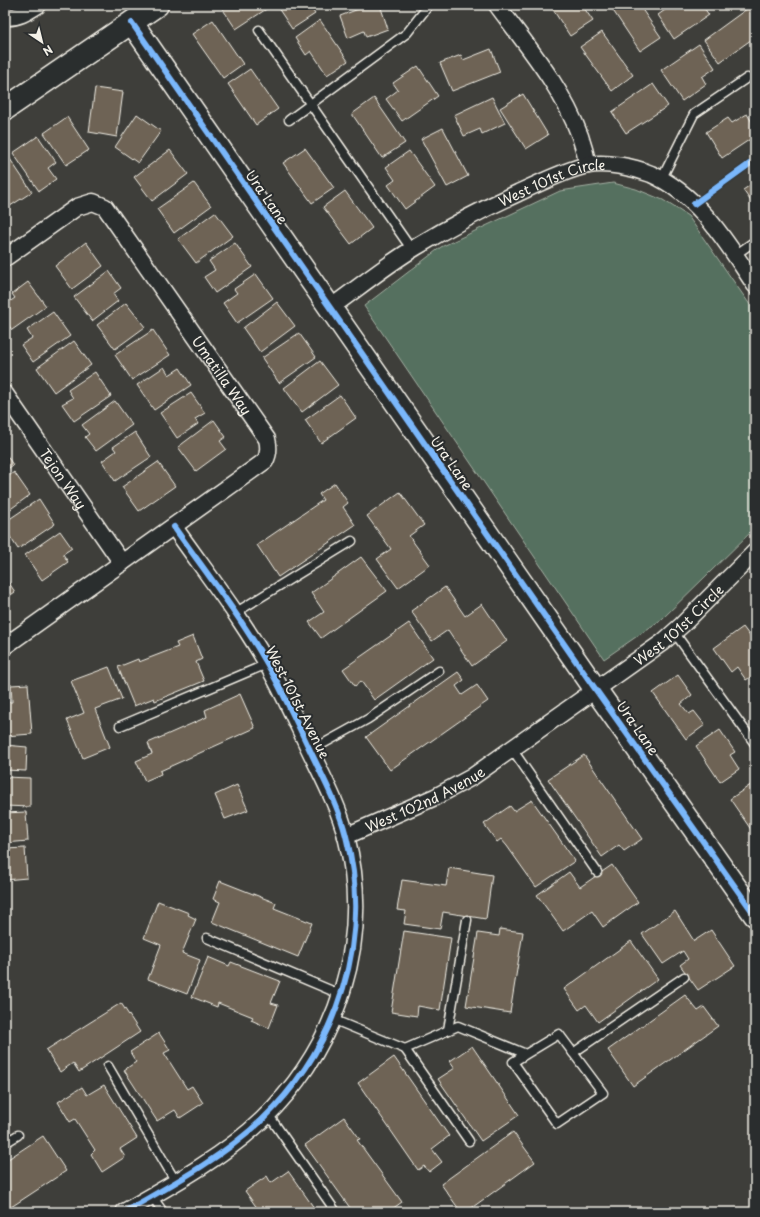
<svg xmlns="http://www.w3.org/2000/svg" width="760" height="1217" font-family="'Playpen Sans',sans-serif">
<rect width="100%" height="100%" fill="#3e3e3a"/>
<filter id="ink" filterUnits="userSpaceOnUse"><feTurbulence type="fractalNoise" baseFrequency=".025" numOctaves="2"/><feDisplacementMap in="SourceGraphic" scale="8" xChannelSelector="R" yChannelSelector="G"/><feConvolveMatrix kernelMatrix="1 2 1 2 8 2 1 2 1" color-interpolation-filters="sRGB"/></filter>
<g filter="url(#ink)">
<path fill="#546f5e" stroke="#a4b0a3" d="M 613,183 L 636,189 L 663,200 L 688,216 L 755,312 L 755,528 L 662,619 L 604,659 L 364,306 L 441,247 L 560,191 Z"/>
<g fill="#6e6455" stroke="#f4f1e8">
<path d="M 227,5 L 270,5 L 271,6 L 236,29 L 222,8 Z"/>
<path d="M 276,5 L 309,5 L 315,14 L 292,29 Z"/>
<path d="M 369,5 L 380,5 L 388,29 L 366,37 L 364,31 L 348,38 L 340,16 Z"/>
<path d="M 550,5 L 582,5 L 593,21 L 570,36 Z"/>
<path d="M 618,5 L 639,5 L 661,37 L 640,51 L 612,9 Z"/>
<path d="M 672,5 L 676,10 L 683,5 L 702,5 L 709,15 L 674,39 L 658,15 Z"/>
<path d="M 748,8 L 755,18 L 755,37 L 720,62 L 704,40 Z"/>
<path d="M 213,20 L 243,64 L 223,78 L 192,34 Z"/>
<path d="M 320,20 L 348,61 L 327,75 L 311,51 L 306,55 L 295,38 Z"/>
<path d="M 602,32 L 633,75 L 612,91 L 580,47 Z"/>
<path d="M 699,44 L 715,68 L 702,77 L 706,84 L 682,101 L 661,70 Z"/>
<path d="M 491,49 L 500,72 L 452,91 L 440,63 L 461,55 L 463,60 Z"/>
<path d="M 418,66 L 438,96 L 402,121 L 386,99 L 398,90 L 393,83 Z"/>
<path d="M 250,69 L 278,109 L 256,125 L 228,84 Z"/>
<path d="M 653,84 L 668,106 L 626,133 L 612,112 Z"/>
<path d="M 95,88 L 123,92 L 117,137 L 89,132 Z"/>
<path d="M 523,94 L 548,135 L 526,149 L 500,108 Z"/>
<path d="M 492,97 L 505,123 L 482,134 L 480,129 L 464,136 L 454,115 Z"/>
<path d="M 374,98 L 405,143 L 382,158 L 352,114 Z"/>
<path d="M 137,114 L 161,131 L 138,163 L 115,147 Z"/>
<path d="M 747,114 L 755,127 L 755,136 L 722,158 L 706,132 L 728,118 L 732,123 Z"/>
<path d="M 67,117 L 89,150 L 66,165 L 44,133 Z"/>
<path d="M 443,128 L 468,176 L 447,187 L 421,139 Z"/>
<path d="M 38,136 L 56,162 L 48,168 L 56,179 L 39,191 L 13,153 Z"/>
<path d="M 305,148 L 334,188 L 312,203 L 283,163 Z"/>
<path d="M 170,150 L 188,174 L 152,201 L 134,177 Z"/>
<path d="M 409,151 L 435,187 L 405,209 L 388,185 L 395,180 L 386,167 Z"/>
<path d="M 8,156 L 32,192 L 7,208 L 5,205 L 5,157 Z"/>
<path d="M 755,182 L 755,207 L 743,190 Z"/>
<path d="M 194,183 L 211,206 L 174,233 L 157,209 Z"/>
<path d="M 345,191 L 372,228 L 351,244 L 323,207 Z"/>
<path d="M 215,212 L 233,236 L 196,263 L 178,239 Z"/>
<path d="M 86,242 L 103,266 L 72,289 L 55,266 Z"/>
<path d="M 235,243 L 252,267 L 215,293 L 204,277 L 215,270 L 209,261 Z"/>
<path d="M 109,271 L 121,288 L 113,294 L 118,301 L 92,321 L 74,297 Z"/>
<path d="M 256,274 L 273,298 L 237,323 L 223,303 L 237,293 L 234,289 Z"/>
<path d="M 28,282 L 46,306 L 12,330 L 5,320 L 5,305 L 15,298 L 12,294 Z"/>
<path d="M 277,302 L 295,326 L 260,352 L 243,328 Z"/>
<path d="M 126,303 L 145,327 L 115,349 L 97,325 Z"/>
<path d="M 53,312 L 70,336 L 33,362 L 21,345 L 32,338 L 27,330 Z"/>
<path d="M 153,330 L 170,355 L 132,380 L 115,355 Z"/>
<path d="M 299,333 L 316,357 L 279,383 L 262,358 Z"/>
<path d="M 74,341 L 91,365 L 54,392 L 37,368 Z"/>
<path d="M 320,361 L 338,385 L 302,412 L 284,388 Z"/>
<path d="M 164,367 L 169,375 L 180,368 L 191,385 L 154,410 L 137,385 Z"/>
<path d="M 95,372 L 111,396 L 74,421 L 62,404 L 73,398 L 68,390 Z"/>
<path d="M 191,393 L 205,413 L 195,419 L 198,424 L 177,438 L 160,413 Z"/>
<path d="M 340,395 L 356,418 L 321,443 L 305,420 Z"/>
<path d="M 115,401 L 132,425 L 96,451 L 85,437 L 89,434 L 82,425 Z"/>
<path d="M 214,420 L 226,437 L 220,441 L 226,449 L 196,471 L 178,447 Z"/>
<path d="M 135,432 L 151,457 L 115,481 L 102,461 L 116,451 L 113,447 Z"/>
<path d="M 5,453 L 13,465 L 5,471 Z"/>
<path d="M 158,462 L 175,486 L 139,511 L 122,487 Z"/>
<path d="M 14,472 L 30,495 L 5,513 L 5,479 Z"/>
<path d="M 335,483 L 348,503 L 343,507 L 355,525 L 278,577 L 257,545 L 323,500 L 319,494 Z"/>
<path d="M 400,492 L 424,525 L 409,536 L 430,565 L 398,588 L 377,559 L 391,549 L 367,516 Z"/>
<path d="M 39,499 L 55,524 L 18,549 L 5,529 L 5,522 Z"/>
<path d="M 60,531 L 72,548 L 63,554 L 68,562 L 42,580 L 25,555 Z"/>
<path d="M 361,557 L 387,591 L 321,638 L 309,622 L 324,612 L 311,593 Z"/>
<path d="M 5,577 L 15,592 L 5,599 Z"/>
<path d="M 445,587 L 465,616 L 482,604 L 507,641 L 472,666 L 448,630 L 432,641 L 411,611 Z"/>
<path d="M 409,623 L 433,658 L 374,700 L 361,681 L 355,686 L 343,669 Z"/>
<path d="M 743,627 L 755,643 L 755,674 L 746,680 L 737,667 L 731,672 L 714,648 Z"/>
<path d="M 193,636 L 202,659 L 196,662 L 204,681 L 155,701 L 154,698 L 134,706 L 118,667 L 138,659 L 139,662 L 178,647 L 176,643 Z"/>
<path d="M 109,667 L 122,699 L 95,709 L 110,747 L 83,758 L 67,720 L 84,713 L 71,681 Z"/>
<path d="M 458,672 L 464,680 L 456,686 L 462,695 L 477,685 L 488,701 L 390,770 L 366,737 Z"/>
<path d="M 678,675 L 692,695 L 681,704 L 689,714 L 694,711 L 705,725 L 686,739 L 653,693 Z"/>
<path d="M 28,684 L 32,734 L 5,736 L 5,702 L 12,702 L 11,685 Z"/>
<path d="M 240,694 L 255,728 L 160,771 L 161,774 L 145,781 L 136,761 L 152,754 L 148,743 L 207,717 L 205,710 Z"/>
<path d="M 720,730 L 735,752 L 730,755 L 739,769 L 720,782 L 696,746 Z"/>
<path d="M 5,745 L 27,747 L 26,771 L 5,770 Z"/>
<path d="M 584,755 L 642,839 L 624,851 L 619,845 L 602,857 L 548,779 Z"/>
<path d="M 5,777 L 30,778 L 30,807 L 5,806 Z"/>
<path d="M 755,782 L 755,829 L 752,831 L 730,799 Z"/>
<path d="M 237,785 L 248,810 L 225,819 L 215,795 Z"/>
<path d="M 532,800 L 575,861 L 536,887 L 507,846 L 501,839 L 497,842 L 484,824 L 510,806 L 514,811 Z"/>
<path d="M 26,812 L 28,841 L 5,843 L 5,813 Z"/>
<path d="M 25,848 L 27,878 L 5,880 L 5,849 Z"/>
<path d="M 612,865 L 638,902 L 603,927 L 592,911 L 563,931 L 537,895 L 569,872 L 580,887 Z"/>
<path d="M 449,868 L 492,875 L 486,919 L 443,912 L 440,929 L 404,924 L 406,911 L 397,910 L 402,880 L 446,886 Z"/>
<path d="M 220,881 L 276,903 L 274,908 L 312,923 L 298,957 L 212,922 L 220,902 L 213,899 Z"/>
<path d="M 158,901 L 189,913 L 188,915 L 196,919 L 182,953 L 200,960 L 187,994 L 148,979 L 161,945 L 144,938 Z"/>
<path d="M 675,911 L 694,941 L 711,930 L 735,966 L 698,990 L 680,965 L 688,959 L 683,951 L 663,964 L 642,934 Z"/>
<path d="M 500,929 L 523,932 L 510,1013 L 466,1006 L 478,933 L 499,936 Z"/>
<path d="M 404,931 L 451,938 L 440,1010 L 418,1006 L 417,1016 L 391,1012 Z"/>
<path d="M 631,941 L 658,979 L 598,1022 L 586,1005 L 579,1010 L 564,989 Z"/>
<path d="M 208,957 L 229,966 L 231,962 L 280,981 L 271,1003 L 278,1005 L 269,1028 L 251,1020 L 253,1017 L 218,1003 L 217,1007 L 192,997 Z"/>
<path d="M 685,995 L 698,1011 L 704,1007 L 718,1026 L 633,1086 L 608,1050 Z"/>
<path d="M 121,1003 L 140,1032 L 79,1072 L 73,1063 L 60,1072 L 46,1050 Z"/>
<path d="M 159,1033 L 170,1050 L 164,1053 L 187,1089 L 192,1086 L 203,1103 L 180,1118 L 175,1110 L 157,1121 L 124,1070 L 136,1062 L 130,1052 Z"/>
<path d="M 472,1046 L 519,1115 L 481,1141 L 438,1079 L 455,1068 L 450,1061 Z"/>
<path d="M 394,1057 L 449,1136 L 432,1149 L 442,1162 L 429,1172 L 424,1166 L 418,1170 L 358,1083 Z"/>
<path d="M 104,1085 L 137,1138 L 120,1149 L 125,1157 L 102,1172 L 91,1154 L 95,1150 L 75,1119 L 70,1122 L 58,1102 L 82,1087 L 87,1095 Z"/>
<path d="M 344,1117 L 360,1139 L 357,1140 L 402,1202 L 388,1212 L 380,1212 L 378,1210 L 374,1212 L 353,1212 L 305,1145 Z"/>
<path d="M 513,1132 L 535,1162 L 466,1212 L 461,1212 L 441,1184 Z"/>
<path d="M 43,1136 L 66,1171 L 5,1211 L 5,1161 Z"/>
<path d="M 288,1171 L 317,1212 L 260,1212 L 245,1191 L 267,1176 L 271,1183 Z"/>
</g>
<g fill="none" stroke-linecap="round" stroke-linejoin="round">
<g stroke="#f4f1e8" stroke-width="11">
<g id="lane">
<path d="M 259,30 L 412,250"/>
<path d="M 289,120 L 407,33 L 429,5"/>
<path d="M 661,180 L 694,114 L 747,78"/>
<path d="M 735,255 L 755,241"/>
<path d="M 235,613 L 352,541"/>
<path d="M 674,632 L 755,744"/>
<path d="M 120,726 L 267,664"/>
<path d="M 512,749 L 597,872"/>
<path d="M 310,751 L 368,719 L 439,671"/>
<path d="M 207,938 L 342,995"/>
<path d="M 332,1019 L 405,1049 L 458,1026 L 526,1054 L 559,1034 L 603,1093 L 557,1124 L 513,1062 L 526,1054"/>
<path d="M 448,1030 L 467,920"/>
<path d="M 405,1049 L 469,1141"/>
<path d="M 573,1053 L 684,977"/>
<path d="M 108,1066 L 176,1182"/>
<path d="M 268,1114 L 336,1212"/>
<path d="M 5,1143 L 18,1135"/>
<path d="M 152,1196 L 163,1212"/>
</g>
</g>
<g stroke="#f4f1e8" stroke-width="19">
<g id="street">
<path d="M 497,5 C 527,46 562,87 580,136 C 583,145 586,156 588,165"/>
<path d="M 5,17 C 18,18 27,12 38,5"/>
<path id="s1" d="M 5,258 L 77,207 L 93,202 L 105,207 L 267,439 C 269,447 269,454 265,461 L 5,646"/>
<path id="s2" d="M 330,308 C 358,288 386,265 416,247 C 449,227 483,209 518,193 C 537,184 568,169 588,165 C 608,162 633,167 651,174 C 699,195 727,243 755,285"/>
<path id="s3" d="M 5,394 L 122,563"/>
<path id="s4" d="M 346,836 L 435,797 L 472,777 L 663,642 L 682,625 L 755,552"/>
<path d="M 124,1212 C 170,1186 225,1156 263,1119 C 338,1046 373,939 346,836 C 338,804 321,774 307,744 C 297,723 287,701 276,680 C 248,626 209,577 174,527"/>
</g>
</g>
<g stroke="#f4f1e8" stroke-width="25">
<g id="secondary">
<path d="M 132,23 L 596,690 L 755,915"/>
<path d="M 5,109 L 157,5"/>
</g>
</g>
<use href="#lane" stroke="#2a2d2e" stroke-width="8"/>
<use href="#street" stroke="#2a2d2e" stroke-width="16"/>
<use href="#secondary" stroke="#2a2d2e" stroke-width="22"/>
<g stroke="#2a2d2e" stroke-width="8">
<g id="cycleway">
<path d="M 132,23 L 596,690 L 755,915"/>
<path d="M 694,204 L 755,160"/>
<path d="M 124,1212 C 170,1186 225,1156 263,1119 C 338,1046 373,939 346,836 C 338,804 321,774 307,744 C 297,723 287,701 276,680 C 248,626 209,577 174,527"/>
</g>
</g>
<use href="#cycleway" stroke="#7ab7fb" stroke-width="6"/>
</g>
</g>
<g text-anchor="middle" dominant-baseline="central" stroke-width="4" stroke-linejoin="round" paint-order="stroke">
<g font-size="14" fill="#f4f1e8" stroke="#2a2d2e">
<text stroke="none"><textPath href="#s2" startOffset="257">West 101st Circle</textPath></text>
<text transform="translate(267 197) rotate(55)">Ura Lane</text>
<text stroke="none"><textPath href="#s1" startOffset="323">Umatilla Way</textPath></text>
<text transform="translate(452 463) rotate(55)">Ura Lane</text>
<text stroke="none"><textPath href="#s3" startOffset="103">Tejon Way</textPath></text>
<text stroke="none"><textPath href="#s4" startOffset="396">West 101st Circle</textPath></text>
<text transform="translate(298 702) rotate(63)">West 101st Avenue</text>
<text transform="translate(638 728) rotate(55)">Ura Lane</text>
<text stroke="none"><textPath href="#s4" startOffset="87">West 102nd Avenue</textPath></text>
</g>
</g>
<rect width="760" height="1217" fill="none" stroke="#2a2d2e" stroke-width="20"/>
<rect x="10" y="10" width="740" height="1197" fill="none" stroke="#f4f1e8" stroke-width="1.5" filter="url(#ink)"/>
<g transform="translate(42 42) rotate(145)" stroke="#2a2d2e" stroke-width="3" paint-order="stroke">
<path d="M0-3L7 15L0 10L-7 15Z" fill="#f4f1e8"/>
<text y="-6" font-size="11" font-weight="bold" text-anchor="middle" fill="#f4f1e8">N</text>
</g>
</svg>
